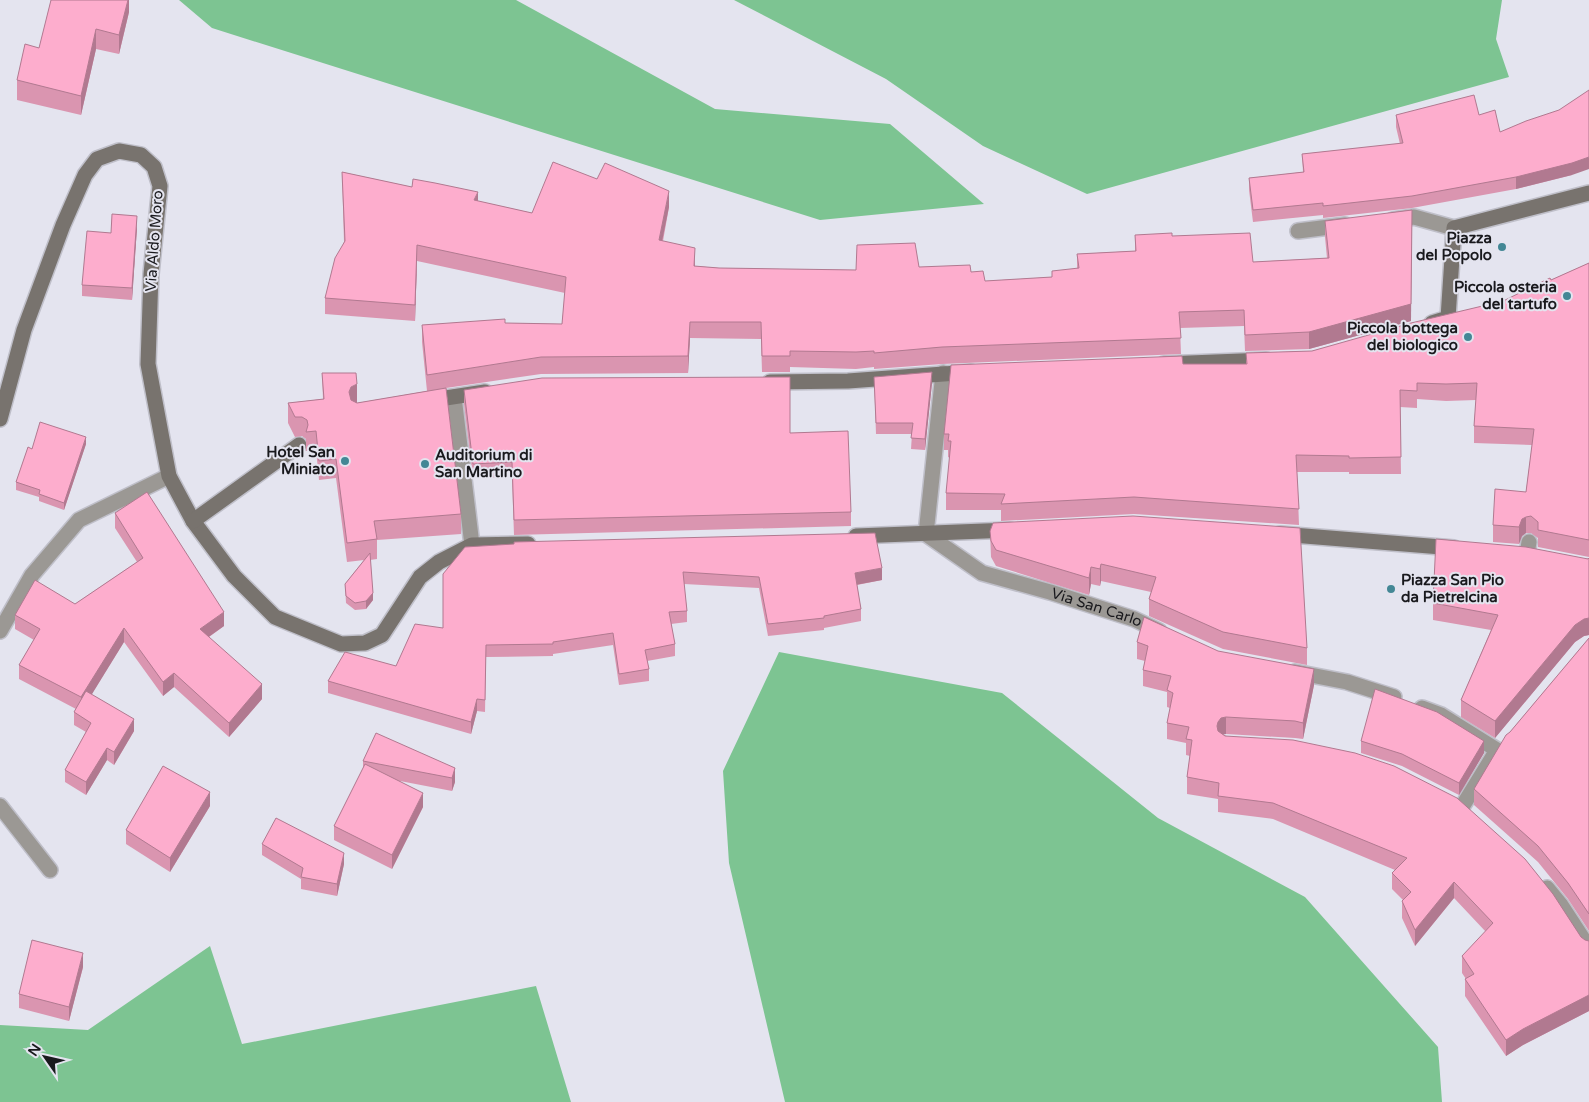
<svg xmlns="http://www.w3.org/2000/svg" width="1589" height="1102" font-family="'Varela Round',sans-serif">
<rect width="100%" height="100%" fill="#e4e4ef"/>
<g fill="#7dc492">
<path d="M 179,0 L 516,0 L 715,109 L 890,124 L 984,204 L 820,220 L 212,28 Z"/>
<path d="M 734,0 L 1502,0 L 1496,39 L 1509,77 L 1087,194 L 983,146 L 886,79 Z"/>
<path d="M 779,652 L 1002,693 L 1158,818 L 1305,897 L 1438,1047 L 1442,1102 L 785,1102 L 729,863 L 723,771 Z"/>
<path d="M 210,946 L 242,1044 L 536,986 L 571,1102 L 0,1102 L 0,1025 L 88,1030 Z"/>
</g>
<g fill="none" stroke-linecap="round" stroke-linejoin="round">
<g stroke="#bfbfc9" stroke-width="18">
<g id="street">
<path d="M 1393,220 L 1414,217 L 1454,228"/>
<path d="M 1298,231 L 1345,225"/>
<path id="s1" d="M 943,373 L 926,534 L 982,573 L 1050,592 L 1134,619 L 1159,631"/>
<path d="M 454,397 L 472,545"/>
<path d="M 1527,554 L 1529,542"/>
<path d="M 0,631 L 32,575 L 79,520 L 169,476"/>
<path d="M 1295,672 L 1347,682 L 1394,697"/>
<path d="M 1422,708 L 1441,715 L 1497,750 L 1462,807"/>
<path d="M 0,806 L 50,870"/>
<path d="M 1547,888 L 1561,905 L 1589,948"/>
</g>
</g>
<g stroke="#bfbfc9" stroke-width="18">
<g id="secondary">
<path d="M 1432,323 L 1448,318 L 1454,228 L 1589,193"/>
<path d="M 1164,364 L 1266,360"/>
<path d="M 770,382 L 848,381 L 971,372"/>
<path d="M 426,401 L 485,392"/>
<path d="M 0,419 L 24,330 L 63,225 L 85,175 L 97,159 L 119,151 L 141,155 L 154,167 L 160,186 L 151,274 L 148,364 L 169,476 L 193,521 L 234,576 L 275,617 L 341,644 L 365,643 L 382,635 L 420,577 L 439,562 L 472,545 L 528,544"/>
<path d="M 193,521 L 299,445"/>
<path d="M 1280,534 L 1454,548"/>
<path d="M 856,536 L 1010,530"/>
</g>
</g>
<use href="#street" stroke="#9b9894" stroke-width="15"/>
<use href="#secondary" stroke="#78736e" stroke-width="15"/>
</g>
<g fill="#da95b0">
<path d="M 129,0 L 129,12 L 119,54 L 96,49 L 81,115 L 17,100 L 17,80 L 39,48 Z"/>
<path d="M 1396,115 L 1479,115 L 1500,132 L 1572,175 L 1516,189 L 1412,208 L 1323,218 L 1323,215 L 1253,222 L 1249,190 L 1249,178 L 1303,172 L 1302,154 L 1400,144 L 1396,127 Z"/>
<path d="M 342,172 L 532,213 L 669,207 L 663,241 L 695,266 L 719,268 L 856,270 L 919,267 L 971,272 L 985,281 L 1052,277 L 1077,269 L 1077,254 L 1135,251 L 1135,235 L 1172,236 L 1253,262 L 1327,258 L 1325,237 L 1325,221 L 1411,321 L 1309,349 L 1245,351 L 1244,326 L 1180,328 L 1181,354 L 942,364 L 874,369 L 874,367 L 856,369 L 790,367 L 790,372 L 762,372 L 761,339 L 690,338 L 688,373 L 541,374 L 446,388 L 461,514 L 461,534 L 377,540 L 377,559 L 370,560 L 373,600 L 366,609 L 355,610 L 346,603 L 345,584 L 364,560 L 347,562 L 336,478 L 319,480 L 316,450 L 306,451 L 306,439 L 302,436 L 295,437 L 288,423 L 288,403 L 323,399 L 322,373 L 357,403 L 427,391 L 422,342 L 422,325 L 505,323 L 562,324 L 565,293 L 417,261 L 415,321 L 325,314 L 325,298 L 344,242 Z"/>
<path d="M 137,228 L 132,300 L 82,296 L 82,285 L 111,233 Z"/>
<path d="M 1589,263 L 1589,557 L 1538,547 L 1538,538 L 1531,533 L 1526,533 L 1522,536 L 1519,544 L 1493,542 L 1493,525 L 1526,492 L 1532,445 L 1474,443 L 1474,426 L 1476,400 L 1446,401 L 1417,399 L 1417,408 L 1400,407 L 1401,474 L 1349,474 L 1349,472 L 1297,472 L 1299,525 L 1134,514 L 1001,521 L 1001,510 L 946,510 L 946,493 L 950,458 L 948,457 L 948,450 L 944,450 L 944,434 L 1246,364 L 1246,353 L 1312,351 L 1495,305 Z"/>
<path d="M 874,377 L 932,383 L 925,450 L 911,449 L 912,434 L 876,434 Z"/>
<path d="M 464,390 L 790,433 L 851,512 L 851,526 L 514,535 L 512,477 L 473,478 L 464,404 Z"/>
<path d="M 86,444 L 64,510 L 39,501 L 39,497 L 16,490 L 16,482 L 32,449 Z"/>
<path d="M 115,513 L 224,626 L 209,637 L 262,699 L 229,737 L 174,687 L 163,696 L 124,642 L 91,695 L 134,731 L 114,765 L 107,760 L 86,795 L 65,782 L 65,770 L 86,732 L 74,725 L 74,712 L 76,709 L 19,679 L 19,665 L 34,640 L 15,629 L 15,615 L 75,604 L 137,562 L 115,528 Z"/>
<path d="M 1133,516 L 1307,648 L 1307,665 L 1223,649 L 1149,616 L 1149,599 L 1151,592 L 1101,581 L 1100,586 L 1091,584 L 1089,595 L 996,566 L 991,557 L 990,531 Z"/>
<path d="M 514,544 L 882,580 L 857,585 L 861,609 L 861,621 L 824,628 L 824,630 L 768,636 L 759,588 L 684,584 L 687,611 L 687,622 L 671,624 L 675,644 L 675,656 L 647,661 L 649,669 L 649,681 L 619,685 L 613,645 L 553,654 L 553,656 L 486,657 L 485,712 L 477,711 L 471,734 L 328,693 L 328,681 L 396,666 L 443,628 Z"/>
<path d="M 1589,558 L 1589,635 L 1584,636 L 1575,642 L 1495,738 L 1461,717 L 1461,700 L 1491,630 L 1433,620 L 1433,603 Z"/>
<path d="M 1589,638 L 1589,931 L 1568,899 L 1538,862 L 1474,805 L 1474,789 L 1510,732 Z"/>
<path d="M 1137,642 L 1218,651 L 1314,685 L 1303,739 L 1295,738 L 1226,734 L 1223,734 L 1581,937 L 1585,940 L 1589,941 L 1589,1011 L 1523,1045 L 1506,1056 L 1465,996 L 1465,979 L 1466,979 L 1462,973 L 1462,956 L 1486,932 L 1454,898 L 1415,946 L 1402,918 L 1402,901 L 1403,900 L 1392,889 L 1392,873 L 1395,870 L 1273,819 L 1218,812 L 1218,799 L 1187,794 L 1187,777 L 1190,756 L 1186,755 L 1186,743 L 1167,739 L 1167,723 L 1170,708 L 1167,707 L 1167,692 L 1143,686 L 1143,670 L 1145,661 L 1137,659 Z"/>
<path d="M 1361,741 L 1484,753 L 1459,795 L 1402,766 L 1361,753 Z"/>
<path d="M 363,761 L 455,768 L 455,782 L 452,791 L 400,781 L 423,807 L 392,869 L 334,840 L 334,826 L 363,769 Z"/>
<path d="M 210,806 L 170,872 L 126,844 L 126,830 Z"/>
<path d="M 262,844 L 344,864 L 337,896 L 301,889 L 301,879 L 262,855 Z"/>
<path d="M 83,967 L 69,1021 L 19,1008 L 19,994 Z"/>
</g>
<g fill="#b17990">
<path d="M 128,0 L 129,0 L 129,12 L 119,54 L 119,35 Z"/>
<path d="M 96,29 L 96,49 L 81,115 L 81,96 Z"/>
<path d="M 1589,157 L 1589,169 L 1572,175 L 1516,189 L 1516,177 Z"/>
<path d="M 669,191 L 669,207 L 659,256 L 659,240 Z"/>
<path d="M 478,192 L 478,209 L 474,200 Z"/>
<path d="M 137,216 L 137,228 L 132,300 L 132,288 Z"/>
<path d="M 1412,227 L 1411,321 L 1309,349 L 1309,332 Z"/>
<path d="M 417,245 L 417,261 L 415,321 L 415,305 Z"/>
<path d="M 695,248 L 695,264 L 694,283 L 694,266 Z"/>
<path d="M 690,322 L 690,338 L 688,373 L 688,356 Z"/>
<path d="M 932,372 L 932,383 L 925,450 L 925,439 Z"/>
<path d="M 357,384 L 357,403 L 351,406 L 349,392 L 351,387 Z"/>
<path d="M 86,437 L 86,444 L 64,510 L 64,503 Z"/>
<path d="M 1526,517 L 1526,533 L 1522,536 L 1519,544 L 1519,527 L 1522,519 Z"/>
<path d="M 1101,564 L 1101,581 L 1100,586 L 1100,569 Z"/>
<path d="M 1091,567 L 1091,584 L 1089,595 L 1089,578 Z"/>
<path d="M 882,568 L 882,580 L 855,585 L 855,573 Z"/>
<path d="M 373,593 L 373,600 L 366,609 L 366,601 Z"/>
<path d="M 224,612 L 224,626 L 200,643 L 200,629 Z"/>
<path d="M 1589,618 L 1589,635 L 1584,636 L 1575,642 L 1495,738 L 1495,721 L 1575,625 L 1584,619 Z"/>
<path d="M 124,628 L 124,642 L 81,712 L 81,697 Z"/>
<path d="M 1314,669 L 1314,685 L 1303,739 L 1303,723 Z"/>
<path d="M 174,673 L 174,687 L 163,696 L 163,682 Z"/>
<path d="M 262,684 L 262,699 L 229,737 L 229,723 Z"/>
<path d="M 477,699 L 477,711 L 471,734 L 471,722 Z"/>
<path d="M 1226,717 L 1226,734 L 1221,735 L 1218,738 L 1217,726 L 1218,722 L 1221,718 Z"/>
<path d="M 134,719 L 134,731 L 114,765 L 114,752 Z"/>
<path d="M 1484,741 L 1484,753 L 1459,795 L 1459,783 Z"/>
<path d="M 107,748 L 107,760 L 86,795 L 86,782 Z"/>
<path d="M 455,768 L 455,782 L 452,791 L 452,778 Z"/>
<path d="M 210,792 L 210,806 L 170,872 L 170,858 Z"/>
<path d="M 423,793 L 423,807 L 392,869 L 392,855 Z"/>
<path d="M 344,853 L 344,864 L 337,896 L 337,884 Z"/>
<path d="M 1454,882 L 1454,898 L 1415,946 L 1415,930 Z"/>
<path d="M 83,953 L 83,967 L 69,1021 L 69,1007 Z"/>
<path d="M 1589,995 L 1589,1011 L 1523,1045 L 1506,1056 L 1506,1040 L 1523,1029 Z"/>
</g>
<g fill="#fdadcd" stroke="#b17990">
<path d="M 51,0 L 128,0 L 119,35 L 96,29 L 81,96 L 17,80 L 25,44 L 39,48 Z"/>
<path d="M 1589,90 L 1589,157 L 1572,163 L 1516,177 L 1412,196 L 1323,206 L 1323,203 L 1253,210 L 1249,178 L 1304,172 L 1302,154 L 1403,143 L 1396,115 L 1474,95 L 1479,115 L 1495,110 L 1500,132 L 1526,121 L 1559,110 Z"/>
<path d="M 553,162 L 597,179 L 605,163 L 669,191 L 659,240 L 695,248 L 694,266 L 719,268 L 856,270 L 857,245 L 915,243 L 919,267 L 970,265 L 971,272 L 983,271 L 985,281 L 1052,277 L 1052,271 L 1079,268 L 1077,254 L 1136,251 L 1135,235 L 1172,233 L 1172,236 L 1250,233 L 1253,262 L 1329,258 L 1325,221 L 1412,210 L 1411,304 L 1309,332 L 1245,335 L 1244,310 L 1179,312 L 1181,338 L 942,347 L 874,353 L 874,351 L 856,352 L 790,351 L 790,356 L 762,356 L 761,322 L 690,322 L 688,356 L 541,357 L 427,375 L 422,325 L 505,319 L 505,323 L 562,324 L 566,277 L 417,245 L 415,305 L 325,298 L 335,258 L 345,241 L 342,172 L 412,187 L 413,179 L 435,183 L 478,192 L 474,200 L 532,213 Z"/>
<path d="M 112,214 L 137,216 L 132,288 L 82,285 L 87,231 L 111,233 Z"/>
<path d="M 1589,263 L 1589,540 L 1538,530 L 1538,522 L 1531,516 L 1526,517 L 1522,519 L 1519,527 L 1493,525 L 1495,489 L 1526,492 L 1534,429 L 1474,426 L 1477,383 L 1446,384 L 1417,383 L 1417,391 L 1400,390 L 1401,457 L 1349,458 L 1349,456 L 1296,455 L 1299,509 L 1134,497 L 1001,504 L 1005,494 L 946,493 L 951,441 L 948,441 L 949,434 L 944,434 L 951,365 L 1182,356 L 1183,364 L 1247,364 L 1246,353 L 1312,351 L 1411,323 L 1495,303 L 1495,305 L 1550,278 L 1551,280 Z"/>
<path d="M 932,372 L 925,439 L 911,438 L 913,423 L 876,423 L 874,377 Z"/>
<path d="M 322,373 L 356,373 L 357,384 L 351,387 L 349,392 L 351,400 L 357,403 L 446,388 L 461,514 L 374,521 L 377,539 L 347,543 L 336,459 L 319,461 L 316,431 L 306,432 L 308,425 L 307,420 L 302,417 L 295,417 L 288,403 L 324,399 Z"/>
<path d="M 790,377 L 790,433 L 848,431 L 851,512 L 514,520 L 512,462 L 473,464 L 464,390 L 542,378 Z"/>
<path d="M 40,422 L 86,437 L 64,503 L 39,494 L 40,490 L 16,482 L 28,447 L 32,449 Z"/>
<path d="M 147,492 L 224,612 L 200,629 L 262,684 L 229,723 L 174,673 L 163,682 L 124,628 L 81,697 L 19,665 L 40,629 L 15,615 L 35,580 L 75,604 L 143,558 L 115,513 Z"/>
<path d="M 1133,516 L 1300,528 L 1307,648 L 1223,632 L 1149,599 L 1156,577 L 1101,564 L 1100,569 L 1091,567 L 1089,578 L 996,550 L 991,541 L 990,531 L 993,523 Z"/>
<path d="M 875,533 L 882,568 L 855,573 L 861,609 L 824,616 L 824,618 L 768,624 L 759,577 L 683,572 L 687,611 L 669,612 L 675,644 L 645,650 L 649,669 L 619,674 L 613,633 L 553,642 L 553,644 L 486,645 L 485,700 L 477,699 L 471,722 L 328,681 L 345,652 L 396,666 L 415,624 L 443,628 L 443,574 L 465,547 L 514,544 L 514,542 Z"/>
<path d="M 1436,539 L 1526,547 L 1588,559 L 1589,558 L 1589,618 L 1584,619 L 1575,625 L 1495,721 L 1461,700 L 1498,615 L 1433,603 Z"/>
<path d="M 370,553 L 373,593 L 366,601 L 355,603 L 346,596 L 345,584 Z"/>
<path d="M 1144,617 L 1218,651 L 1314,669 L 1303,723 L 1295,721 L 1226,717 L 1221,718 L 1218,722 L 1217,726 L 1218,731 L 1225,736 L 1293,740 L 1355,753 L 1394,766 L 1457,798 L 1525,859 L 1553,894 L 1581,937 L 1585,940 L 1589,941 L 1589,995 L 1523,1029 L 1506,1040 L 1465,979 L 1474,974 L 1462,956 L 1493,923 L 1454,882 L 1415,930 L 1402,901 L 1411,892 L 1392,873 L 1407,858 L 1273,803 L 1218,796 L 1219,783 L 1187,777 L 1192,740 L 1186,739 L 1189,727 L 1167,723 L 1173,693 L 1167,690 L 1171,676 L 1143,670 L 1148,646 L 1137,642 Z"/>
<path d="M 1589,638 L 1589,914 L 1568,883 L 1538,846 L 1474,789 L 1506,735 L 1510,732 Z"/>
<path d="M 1375,689 L 1437,712 L 1484,741 L 1459,783 L 1402,754 L 1361,741 Z"/>
<path d="M 86,691 L 134,719 L 114,752 L 107,748 L 86,782 L 65,770 L 91,723 L 74,712 Z"/>
<path d="M 376,733 L 455,768 L 452,778 L 363,761 Z"/>
<path d="M 365,764 L 423,793 L 392,855 L 334,826 Z"/>
<path d="M 163,766 L 210,792 L 170,858 L 126,830 Z"/>
<path d="M 276,818 L 344,853 L 337,884 L 301,877 L 303,868 L 262,844 Z"/>
<path d="M 32,940 L 83,953 L 69,1007 L 19,994 Z"/>
</g>
<g fill="#438795" stroke="#e4e4ef" stroke-width="2">
<circle cx="1502" cy="247" r="5"/>
<circle cx="1567" cy="296" r="5"/>
<circle cx="1468" cy="337" r="5"/>
<circle cx="345" cy="461" r="5"/>
<circle cx="425" cy="464" r="5"/>
<circle cx="1391" cy="589" r="5"/>
</g>
<g text-anchor="middle" dominant-baseline="central" stroke-width="4" stroke-linejoin="round" paint-order="stroke">
<g font-size="15" font-weight="bold" fill="#19191d" stroke="#e4e4ef" text-anchor="end">
<text x="1492" y="238">Piazza<tspan x="1492" dy="17">del Popolo</tspan></text>
<text x="1557" y="287">Piccola osteria<tspan x="1557" dy="17">del tartufo</tspan></text>
<text x="1458" y="328">Piccola bottega<tspan x="1458" dy="17">del biologico</tspan></text>
<text x="335" y="452">Hotel San<tspan x="335" dy="17">Miniato</tspan></text>
<text x="435" y="455" text-anchor="start">Auditorium di<tspan x="435" dy="17">San Martino</tspan></text>
<text x="1401" y="580" text-anchor="start">Piazza San Pio<tspan x="1401" dy="17">da Pietrelcina</tspan></text>
</g>
<g font-size="15" fill="#19191d" stroke="#e4e4ef">
<text transform="translate(154 241) rotate(-86)">Via Aldo Moro</text>
<text stroke="none"><textPath href="#s1" startOffset="350">Via San Carlo</textPath></text>
</g>
</g>
<g transform="translate(45 1057) rotate(304)" stroke="#e4e4ef" stroke-width="4" paint-order="stroke">
<path d="M0-4L9 19L0 12L-9 19Z" fill="#19191d"/>
<text y="-8" font-size="14" font-weight="bold" text-anchor="middle" fill="#19191d">N</text>
</g>
</svg>
